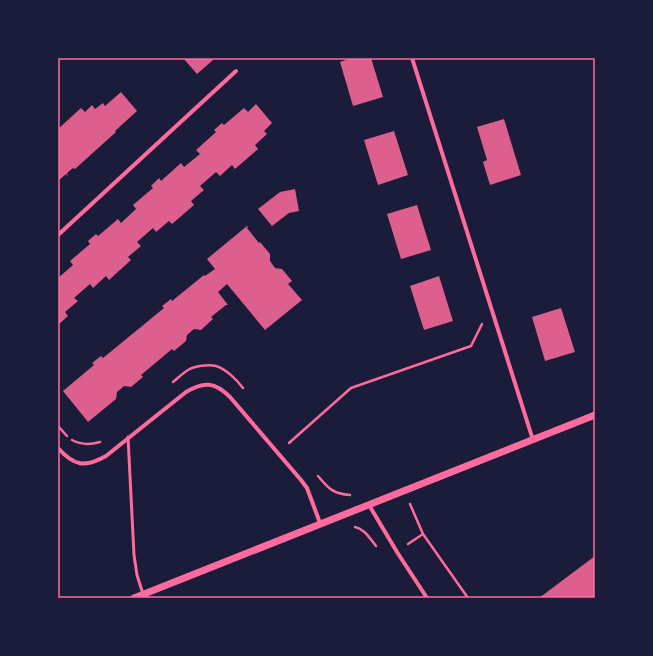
<svg xmlns="http://www.w3.org/2000/svg" width="653" height="656" font-family="'Exo 2',sans-serif">
<rect width="100%" height="100%" fill="#1b1b3a"/>
<g fill="#dd5f8e">
<path d="M 183,58 L 211,58 L 213,60 L 197,74 Z"/>
<path d="M 351,58 L 371,58 L 383,97 L 353,106 L 340,62 Z"/>
<path d="M 121,92 L 137,111 L 115,131 L 116,132 L 75,169 L 73,168 L 67,173 L 68,176 L 66,174 L 58,181 L 58,129 L 81,108 L 85,112 L 92,105 L 95,109 L 103,103 L 105,106 Z"/>
<path d="M 256,104 L 272,123 L 264,131 L 267,134 L 255,145 L 258,149 L 235,169 L 232,165 L 220,176 L 216,172 L 200,186 L 204,190 L 191,201 L 194,205 L 172,224 L 169,221 L 156,232 L 153,228 L 137,242 L 141,246 L 128,257 L 131,260 L 109,280 L 106,276 L 93,288 L 90,284 L 74,298 L 78,301 L 65,312 L 68,316 L 58,325 L 58,278 L 73,265 L 70,261 L 90,244 L 88,241 L 96,234 L 98,236 L 118,219 L 121,223 L 136,209 L 133,205 L 153,188 L 151,186 L 159,178 L 161,181 L 181,163 L 184,167 L 200,154 L 196,150 L 216,132 L 214,130 L 222,123 L 224,125 L 244,108 L 248,112 Z"/>
<path d="M 504,119 L 521,175 L 490,185 L 483,162 L 487,160 L 477,127 Z"/>
<path d="M 394,131 L 408,175 L 378,185 L 364,140 Z"/>
<path d="M 295,189 L 299,211 L 289,213 L 272,226 L 258,209 L 280,192 Z"/>
<path d="M 417,205 L 431,250 L 401,259 L 387,214 Z"/>
<path d="M 247,226 L 248,227 L 247,228 L 259,243 L 260,242 L 270,254 L 270,261 L 275,268 L 282,269 L 292,281 L 288,284 L 302,300 L 265,330 L 227,284 L 218,292 L 228,305 L 226,305 L 211,317 L 213,319 L 201,330 L 194,329 L 187,335 L 186,341 L 174,351 L 172,349 L 141,375 L 143,377 L 131,387 L 124,386 L 117,392 L 116,399 L 88,422 L 63,391 L 94,365 L 92,363 L 101,356 L 103,358 L 164,308 L 162,306 L 171,299 L 172,301 L 204,275 L 205,276 L 215,269 L 207,259 Z"/>
<path d="M 439,276 L 453,321 L 424,330 L 410,286 Z"/>
<path d="M 561,308 L 575,352 L 545,361 L 532,317 Z"/>
<path d="M 595,556 L 595,598 L 539,598 Z"/>
</g>
<g fill="none" stroke-linecap="round" stroke-linejoin="round">
<g stroke="#ff6b9d" stroke-width="2.5">
<path d="M 173,382 C 178,378 183,373 188,370 C 194,366 209,364 216,366 C 226,369 237,380 243,388"/>
<path d="M 58,426 L 67,436"/>
<path d="M 72,440 C 81,445 90,445 100,442"/>
<path d="M 289,443 L 351,388 L 471,346 L 482,324"/>
<path d="M 318,476 C 328,488 333,494 350,495"/>
<path d="M 410,504 L 423,534 L 468,598"/>
<path d="M 355,527 C 365,529 370,539 376,546"/>
<path d="M 408,544 L 423,534"/>
</g>
<path stroke="#ff6b9d" stroke-width="3" d="M 128,437 L 134,555 L 137,575 L 143,594"/>
<g stroke="#ff6b9d" stroke-width="4">
<path d="M 412,58 L 533,440"/>
<path d="M 58,235 L 236,71"/>
<path d="M 58,448 C 74,466 85,468 106,456 L 186,392 C 204,381 215,382 230,397 L 301,480 L 307,488 L 320,523"/>
<path d="M 369,505 L 397,552 L 427,598"/>
</g>
<path stroke="#ff6b9d" stroke-width="7" d="M 134,598 L 595,415"/>
</g>
<rect width="653" height="656" fill="none" stroke="#1b1b3a" stroke-width="118"/>
<rect x="59" y="59" width="535" height="538" fill="none" stroke="#ff6b9d" stroke-width="1.5"/>
</svg>
